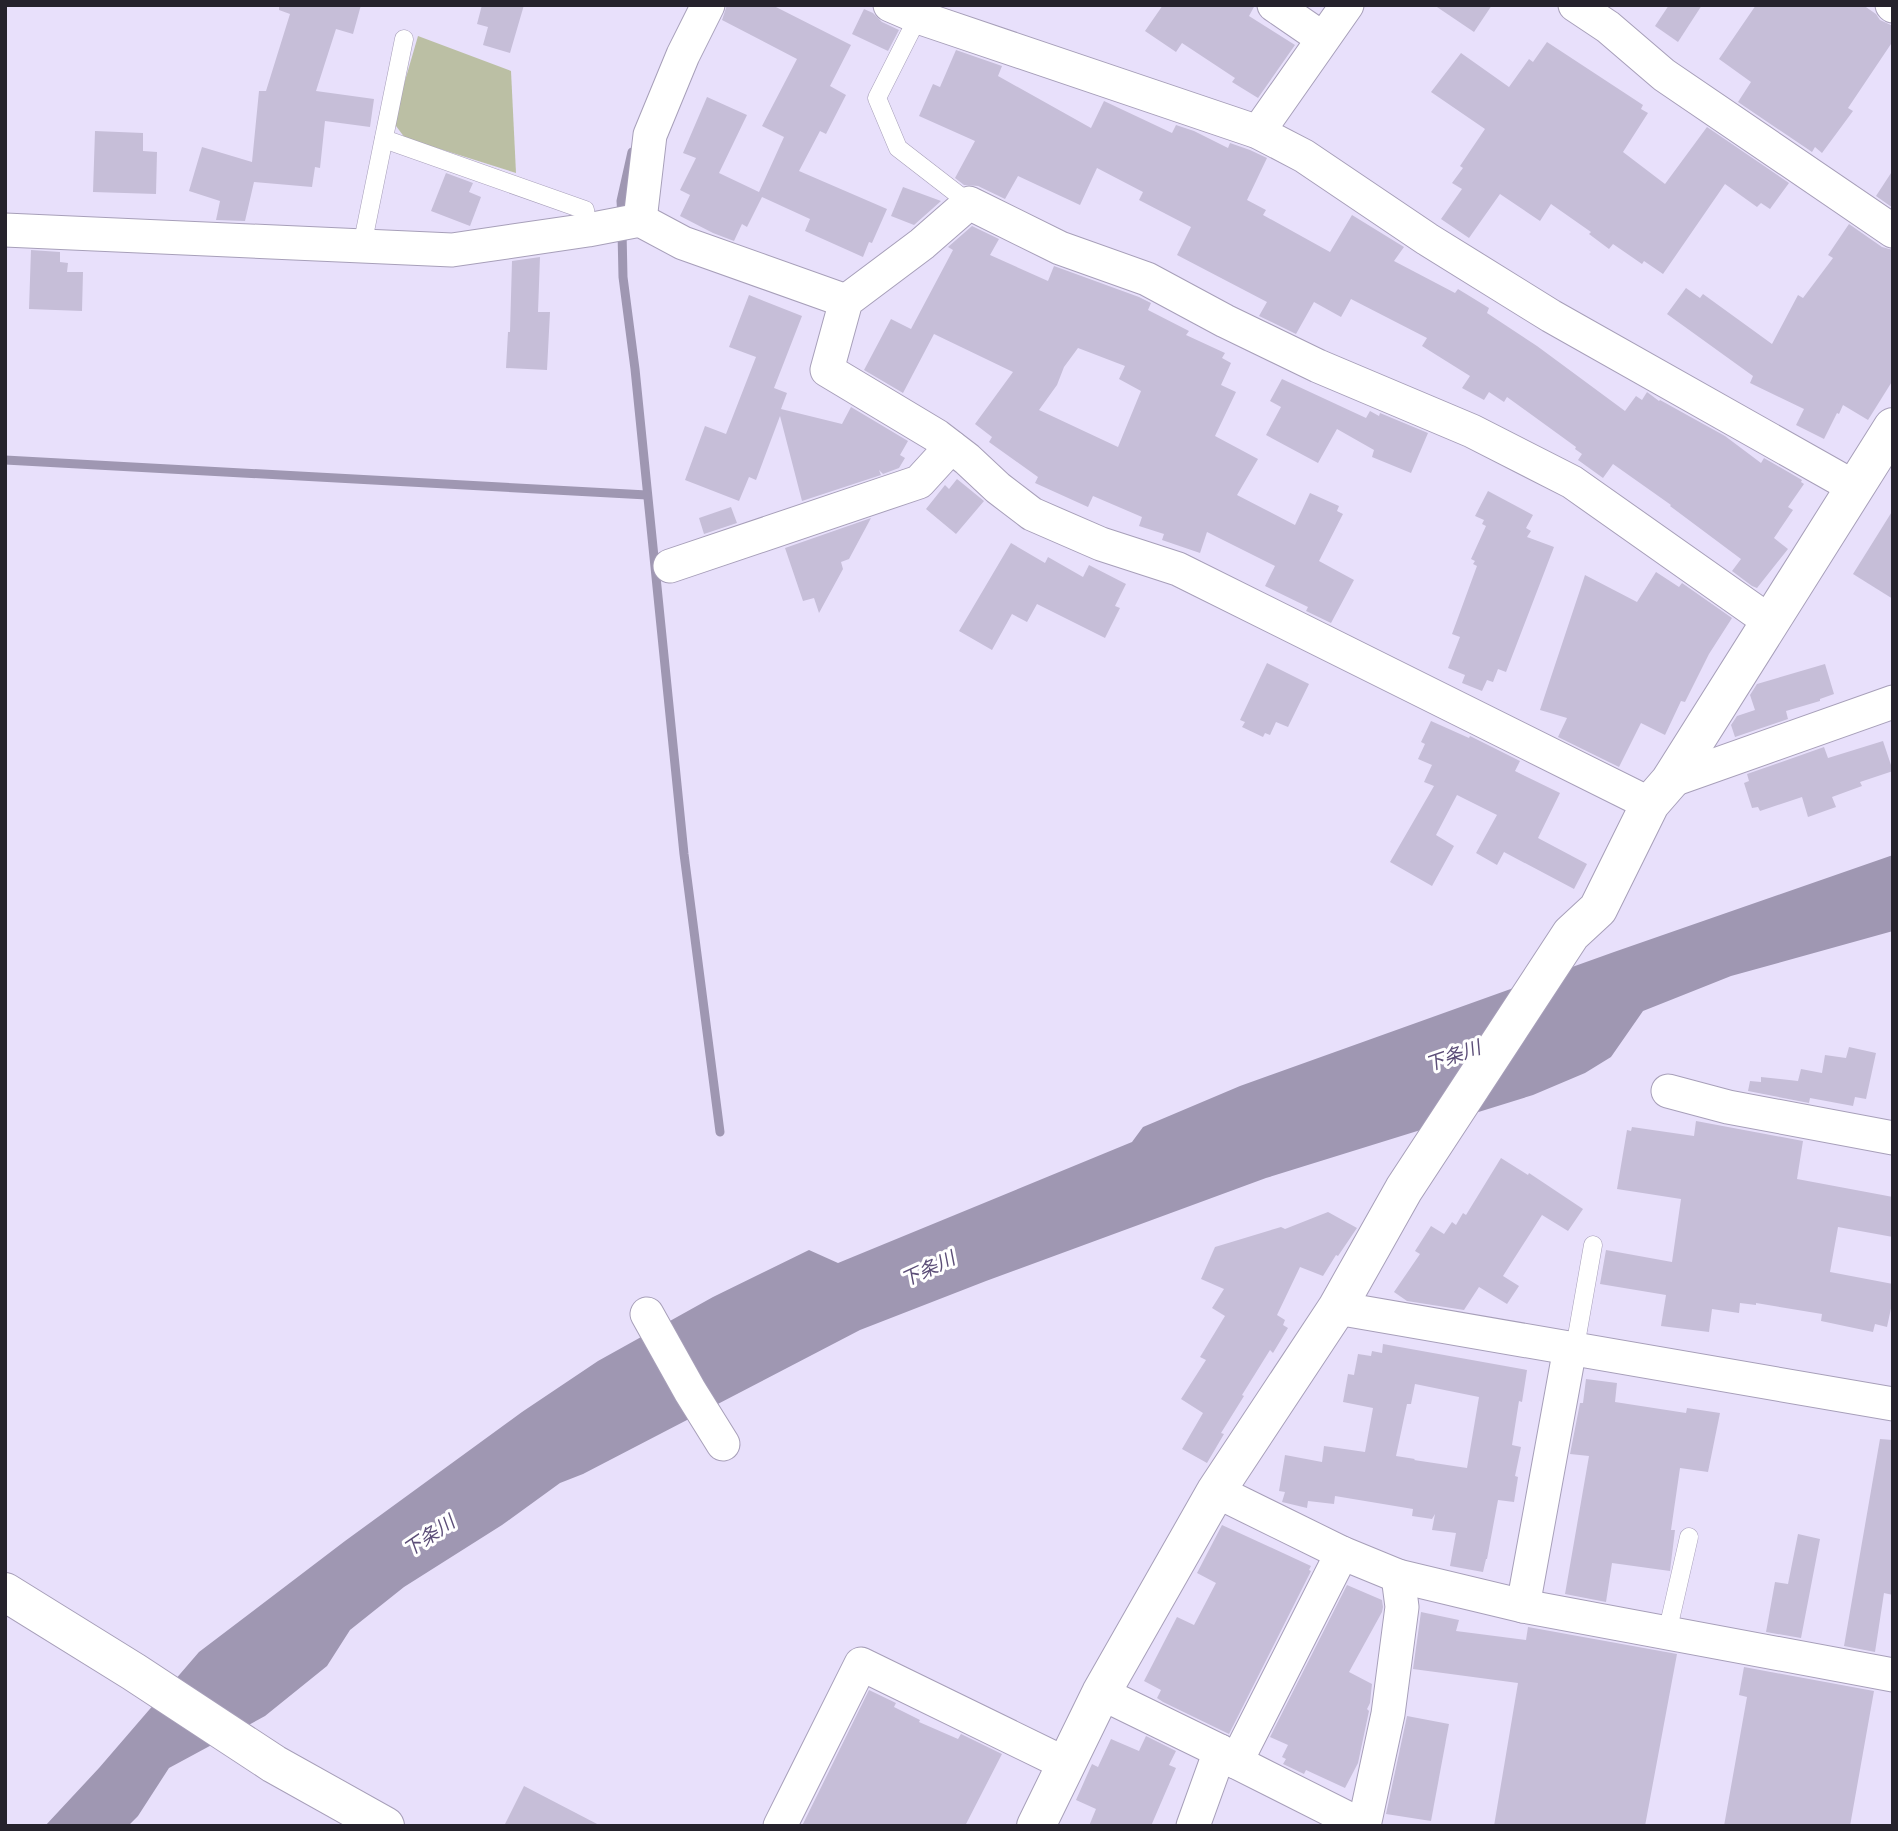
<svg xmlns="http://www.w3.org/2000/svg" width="1898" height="1831" font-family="Arial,'Noto Sans JP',sans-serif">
<rect width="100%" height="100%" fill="#e8e0fb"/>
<path fill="#bbbfa4" d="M 418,36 L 511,71 L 516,173 L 405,138 L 393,122 Z"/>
<path fill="#9f97b2" d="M 1893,855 L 1893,931 L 1731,976 L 1643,1011 L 1611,1057 L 1585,1073 L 1533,1095 L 1266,1178 L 986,1281 L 860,1330 L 583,1474 L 560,1483 L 502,1525 L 404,1587 L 350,1630 L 327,1666 L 265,1716 L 169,1768 L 138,1816 L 128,1826 L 45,1826 L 99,1768 L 199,1652 L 345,1541 L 522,1412 L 598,1361 L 713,1297 L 809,1250 L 838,1263 L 1132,1142 L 1143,1127 L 1240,1086 L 1614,952 Z"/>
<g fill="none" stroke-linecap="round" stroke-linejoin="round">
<g stroke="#9f97b2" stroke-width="9">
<path d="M 622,217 L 621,201 L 632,152"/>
<path d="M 622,231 L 623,277 L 635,369 L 684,854 L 720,1132"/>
<path d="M 5,460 L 647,495"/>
</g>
</g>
<g fill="#c6bed8" fill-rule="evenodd">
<path d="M 279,5 L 361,5 L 353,34 L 336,29 L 316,91 L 374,99 L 370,127 L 325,121 L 320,168 L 315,167 L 312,187 L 254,182 L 245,221 L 216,220 L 220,201 L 189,191 L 202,147 L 252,162 L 259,91 L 266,91 L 290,14 L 279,10 Z"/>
<path d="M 482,5 L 524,5 L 510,53 L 483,45 L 488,27 L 477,24 Z"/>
<path d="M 727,5 L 772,5 L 851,45 L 830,86 L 846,95 L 826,134 L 820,131 L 799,171 L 887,209 L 872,243 L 869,242 L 863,257 L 805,231 L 810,219 L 762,197 L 747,227 L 742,224 L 734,241 L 713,233 L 680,216 L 690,195 L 680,190 L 696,158 L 683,153 L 707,97 L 747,115 L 719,173 L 759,192 L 784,137 L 762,126 L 797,59 L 722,20 Z"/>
<path d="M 1163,5 L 1255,5 L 1249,16 L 1295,45 L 1258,98 L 1232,82 L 1235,78 L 1182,43 L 1176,52 L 1145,31 Z"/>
<path d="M 1434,5 L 1492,5 L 1474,32 Z"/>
<path d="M 1669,5 L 1702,5 L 1678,42 L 1655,26 Z"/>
<path d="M 1756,5 L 1863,5 L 1876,14 L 1880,20 L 1893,26 L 1893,41 L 1848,108 L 1853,111 L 1822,153 L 1815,147 L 1812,152 L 1738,102 L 1751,82 L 1719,59 Z"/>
<path d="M 864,9 L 873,13 L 882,22 L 899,30 L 888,51 L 852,34 Z"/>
<path d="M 1547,42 L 1643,105 L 1641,109 L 1648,113 L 1623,152 L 1665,184 L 1707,127 L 1789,183 L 1770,209 L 1761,203 L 1757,207 L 1725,184 L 1663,274 L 1644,261 L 1642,264 L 1613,244 L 1609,249 L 1589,234 L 1591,232 L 1551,204 L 1540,221 L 1500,194 L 1469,238 L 1441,219 L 1462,189 L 1452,183 L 1463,168 L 1460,166 L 1485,129 L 1431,92 L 1461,53 L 1509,87 L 1529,59 L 1533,62 Z"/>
<path d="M 956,50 L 1002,66 L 998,76 L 1091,128 L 1104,101 L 1172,133 L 1176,125 L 1194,131 L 1228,148 L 1230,143 L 1250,150 L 1267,158 L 1247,200 L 1266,210 L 1263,215 L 1330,252 L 1352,215 L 1404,247 L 1394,261 L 1455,293 L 1458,289 L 1489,308 L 1487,313 L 1537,346 L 1625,411 L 1636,396 L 1642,400 L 1647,392 L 1659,401 L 1660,400 L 1725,436 L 1761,463 L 1764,458 L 1802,480 L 1801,482 L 1804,484 L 1788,507 L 1793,510 L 1774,538 L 1788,549 L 1757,588 L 1752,586 L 1732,571 L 1741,559 L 1670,506 L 1671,505 L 1613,464 L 1603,478 L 1578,460 L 1582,454 L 1575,449 L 1576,447 L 1507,397 L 1504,402 L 1489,392 L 1484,400 L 1462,388 L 1470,376 L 1422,346 L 1427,338 L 1351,299 L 1341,317 L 1314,302 L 1296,334 L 1259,316 L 1267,302 L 1177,255 L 1191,227 L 1139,200 L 1143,192 L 1097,168 L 1080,205 L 1018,176 L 1005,199 L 978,186 L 964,185 L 955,178 L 975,141 L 919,116 L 933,84 L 940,87 Z"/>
<path d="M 95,131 L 143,133 L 143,151 L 157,152 L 156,194 L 93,192 Z"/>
<path d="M 1893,170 L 1893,208 L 1876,196 Z"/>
<path d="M 446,173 L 473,183 L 469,192 L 481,197 L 470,226 L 431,211 Z"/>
<path d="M 903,187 L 941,201 L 914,225 L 891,216 Z"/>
<path d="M 1849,224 L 1882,247 L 1893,250 L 1893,380 L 1868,420 L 1843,405 L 1839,414 L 1837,413 L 1824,439 L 1796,425 L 1804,409 L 1750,383 L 1753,376 L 1667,314 L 1686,288 L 1700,298 L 1703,294 L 1772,344 L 1798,295 L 1803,298 L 1833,258 L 1828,255 Z"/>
<path d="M 972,226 L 999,239 L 990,255 L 1048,281 L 1054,266 L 1139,297 L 1151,303 L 1148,310 L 1189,331 L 1186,335 L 1225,353 L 1222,358 L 1231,363 L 1221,385 L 1236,392 L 1215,436 L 1258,459 L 1237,495 L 1295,525 L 1310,493 L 1339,506 L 1337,511 L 1343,514 L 1319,561 L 1354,580 L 1331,623 L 1306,611 L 1308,607 L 1265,586 L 1275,566 L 1207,532 L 1200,553 L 1162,540 L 1164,534 L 1139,526 L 1142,517 L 1093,496 L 1088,507 L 1035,483 L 1038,477 L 989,442 L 992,437 L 975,424 L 1013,372 L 934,334 L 903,393 L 864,370 L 891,319 L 911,329 L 953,250 L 948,247 ZM 1078,348 L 1125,366 L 1119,379 L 1141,391 L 1118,447 L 1039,410 L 1057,385 L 1064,367 Z"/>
<path d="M 31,250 L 60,252 L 60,262 L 68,263 L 67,272 L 83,272 L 82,311 L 29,309 Z"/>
<path d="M 540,257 L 538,312 L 550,312 L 547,370 L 506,368 L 508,332 L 510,332 L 512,261 Z"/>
<path d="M 749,295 L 802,316 L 774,388 L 787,393 L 781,409 L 842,424 L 851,407 L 908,441 L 900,455 L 905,458 L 899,468 L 883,474 L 879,470 L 881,475 L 802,501 L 780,416 L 756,480 L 749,477 L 739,501 L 685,480 L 705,426 L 726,434 L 756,357 L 729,347 Z"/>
<path d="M 1282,379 L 1366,418 L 1370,411 L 1379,416 L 1380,413 L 1428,433 L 1411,473 L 1372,457 L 1374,450 L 1337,429 L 1318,463 L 1266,435 L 1281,407 L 1270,401 Z"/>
<path d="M 957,479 L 984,501 L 956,534 L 926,509 L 945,485 L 949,489 Z"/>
<path d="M 1488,491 L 1533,515 L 1526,528 L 1531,531 L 1527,537 L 1554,547 L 1506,672 L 1498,669 L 1493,682 L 1487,680 L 1482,691 L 1462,683 L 1465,675 L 1448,668 L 1460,637 L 1452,634 L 1477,566 L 1473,564 L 1475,561 L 1471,559 L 1486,526 L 1482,524 L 1484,520 L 1475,516 Z"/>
<path d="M 731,507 L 737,523 L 704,534 L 699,518 Z"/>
<path d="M 1893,510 L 1893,599 L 1853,574 Z"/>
<path d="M 871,518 L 849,559 L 841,562 L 843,569 L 819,613 L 814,598 L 803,601 L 785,548 Z"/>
<path d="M 1011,543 L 1045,563 L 1048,557 L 1083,577 L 1089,565 L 1126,584 L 1115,606 L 1120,608 L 1105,638 L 1037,604 L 1027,622 L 1012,614 L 992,650 L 959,631 Z"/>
<path d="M 1656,572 L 1679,587 L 1682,583 L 1732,618 L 1709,654 L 1685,702 L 1681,701 L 1665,735 L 1641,723 L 1619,767 L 1558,737 L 1567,718 L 1540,710 L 1585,575 L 1637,602 Z"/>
<path d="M 1267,663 L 1309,684 L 1288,727 L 1276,722 L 1270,735 L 1265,733 L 1263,737 L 1242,727 L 1245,722 L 1240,720 Z"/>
<path d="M 1825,664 L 1834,694 L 1820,699 L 1820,701 L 1786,711 L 1788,719 L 1735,737 L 1731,725 L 1737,716 L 1755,710 L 1750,695 L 1757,684 Z"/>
<path d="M 1431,721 L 1469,738 L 1470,736 L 1520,761 L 1515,771 L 1560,793 L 1538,838 L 1587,864 L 1574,889 L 1504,852 L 1497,865 L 1476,853 L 1497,815 L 1457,795 L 1436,835 L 1454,846 L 1432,886 L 1390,862 L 1434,786 L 1424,782 L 1432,765 L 1418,759 L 1425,744 L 1421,742 Z"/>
<path d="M 1883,741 L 1893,771 L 1860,782 L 1862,786 L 1832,797 L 1836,807 L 1808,817 L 1802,797 L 1760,811 L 1758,807 L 1752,808 L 1744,783 L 1749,781 L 1747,774 L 1824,747 L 1828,758 Z"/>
<path d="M 1849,1047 L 1876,1053 L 1866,1099 L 1855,1097 L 1853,1106 L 1810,1098 L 1809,1103 L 1748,1091 L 1750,1081 L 1761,1082 L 1761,1077 L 1798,1081 L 1801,1069 L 1822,1073 L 1825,1055 L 1846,1058 Z"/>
<path d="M 1696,1121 L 1803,1141 L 1797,1179 L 1893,1197 L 1893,1237 L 1838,1227 L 1830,1272 L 1893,1284 L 1893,1299 L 1887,1327 L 1875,1324 L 1873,1332 L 1821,1321 L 1822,1314 L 1756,1303 L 1756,1305 L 1740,1303 L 1739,1313 L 1712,1309 L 1709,1332 L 1661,1326 L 1666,1295 L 1600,1284 L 1606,1250 L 1672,1262 L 1681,1199 L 1617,1189 L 1627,1130 L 1631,1131 L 1632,1127 L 1694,1136 Z"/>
<path d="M 1501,1158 L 1528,1175 L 1529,1173 L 1583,1209 L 1568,1231 L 1542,1215 L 1503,1276 L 1519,1286 L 1507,1304 L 1479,1287 L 1464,1310 L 1407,1301 L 1394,1292 L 1420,1254 L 1415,1251 L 1431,1226 L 1444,1234 L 1452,1222 L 1456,1225 L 1463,1213 L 1466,1215 Z"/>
<path d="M 1328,1212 L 1357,1228 L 1338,1256 L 1336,1255 L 1323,1276 L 1300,1267 L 1277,1315 L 1285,1320 L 1283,1325 L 1288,1328 L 1273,1353 L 1270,1350 L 1242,1395 L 1244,1396 L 1221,1433 L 1224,1434 L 1207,1463 L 1182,1449 L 1203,1413 L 1181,1399 L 1206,1360 L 1200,1357 L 1225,1316 L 1212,1308 L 1224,1289 L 1201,1279 L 1215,1247 L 1281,1227 L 1285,1229 Z"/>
<path d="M 1383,1344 L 1527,1370 L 1522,1402 L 1519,1401 L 1512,1445 L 1521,1447 L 1515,1476 L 1518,1477 L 1514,1502 L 1498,1500 L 1487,1559 L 1486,1559 L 1483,1572 L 1450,1566 L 1456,1533 L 1432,1530 L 1435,1514 L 1432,1519 L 1412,1516 L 1413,1509 L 1335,1496 L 1334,1504 L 1308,1501 L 1307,1508 L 1282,1502 L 1285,1492 L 1279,1491 L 1285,1455 L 1322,1462 L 1324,1446 L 1365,1452 L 1373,1408 L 1343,1402 L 1348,1374 L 1354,1375 L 1358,1354 L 1371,1356 L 1372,1351 L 1382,1353 ZM 1415,1384 L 1479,1397 L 1467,1468 L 1414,1460 L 1415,1459 L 1396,1456 L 1407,1404 L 1411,1404 Z"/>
<path d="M 1586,1379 L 1617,1383 L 1615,1402 L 1686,1413 L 1687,1408 L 1720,1413 L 1708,1472 L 1680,1468 L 1671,1530 L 1675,1530 L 1670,1571 L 1612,1563 L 1606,1602 L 1565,1594 L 1589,1456 L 1570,1454 L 1580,1403 L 1583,1403 Z"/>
<path d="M 1880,1439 L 1893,1440 L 1893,1595 L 1884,1593 L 1875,1652 L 1844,1646 Z"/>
<path d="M 1222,1525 L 1311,1566 L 1309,1570 L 1311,1571 L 1229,1734 L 1163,1702 L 1157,1698 L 1161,1690 L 1144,1681 L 1177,1617 L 1194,1625 L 1216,1583 L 1197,1573 Z"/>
<path d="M 1798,1534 L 1820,1539 L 1801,1638 L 1766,1632 L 1775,1582 L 1788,1584 Z"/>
<path d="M 1347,1585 L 1382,1600 L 1383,1607 L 1382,1612 L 1349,1672 L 1372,1684 L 1370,1703 L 1367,1709 L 1369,1711 L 1358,1763 L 1345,1788 L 1306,1770 L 1304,1774 L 1283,1764 L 1286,1759 L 1282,1757 L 1288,1745 L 1270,1737 Z"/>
<path d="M 1421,1612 L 1459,1620 L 1456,1631 L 1526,1640 L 1528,1627 L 1677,1654 L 1645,1826 L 1494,1826 L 1518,1683 L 1413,1669 Z"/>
<path d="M 1744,1667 L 1874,1691 L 1850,1826 L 1724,1826 L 1747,1697 L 1739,1695 Z"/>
<path d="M 869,1690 L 896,1703 L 894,1707 L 920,1720 L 919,1722 L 958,1739 L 961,1734 L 1002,1754 L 965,1826 L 802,1826 Z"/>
<path d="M 1407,1716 L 1449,1724 L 1431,1821 L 1386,1814 Z"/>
<path d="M 1146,1736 L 1176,1751 L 1169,1765 L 1176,1768 L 1151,1826 L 1089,1826 L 1096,1809 L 1076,1800 L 1092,1764 L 1098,1767 L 1111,1739 L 1139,1751 Z"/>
<path d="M 524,1786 L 601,1826 L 504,1826 Z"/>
</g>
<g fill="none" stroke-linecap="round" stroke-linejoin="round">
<g stroke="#a79fb9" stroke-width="19">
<g id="service">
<path d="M 918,17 L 877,98 L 898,148 L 969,203"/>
<path d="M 384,139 L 585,210 L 588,230"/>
<path d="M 362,246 L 404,39"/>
<path d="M 1570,1348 L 1577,1336 L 1593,1245"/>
<path d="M 1667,1633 L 1689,1537"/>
</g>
</g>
<g stroke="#a79fb9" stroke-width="35">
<g id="minor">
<path d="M 890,5 L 918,17 L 1258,132 L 1304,156 L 1427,239 L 1551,316 L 1854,487"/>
<path d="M 1274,5 L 1322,38"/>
<path d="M 1575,5 L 1608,27 L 1664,75 L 1893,231"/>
<path d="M 1892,5 L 1893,6"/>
<path d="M 1258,132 L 1347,5"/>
<path d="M 640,220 L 650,135 L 683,55 L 708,5"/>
<path d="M 5,230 L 452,250 L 588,230 L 640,220 L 683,243 L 846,301"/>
<path d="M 670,566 L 919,482 L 951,447"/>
<path d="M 1670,781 L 1893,702"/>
<path d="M 1650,804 L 1178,569 L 1101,544 L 1032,514 L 998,488 L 967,459 L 937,436 L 827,370 L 846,301 L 922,244 L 969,203 L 1060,248 L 1147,279 L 1225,321 L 1318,366 L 1472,431 L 1572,482 L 1769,621"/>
<path d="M 1668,1091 L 1728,1107 L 1893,1138"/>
<path d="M 1337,1308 L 1893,1404"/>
<path d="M 647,1314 L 690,1391 L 723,1444"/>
<path d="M 1216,1491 L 1342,1553 L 1398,1576 L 1523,1606 L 1893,1675"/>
<path d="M 1523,1606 L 1570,1348"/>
<path d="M 1101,1693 L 1220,1751 L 1236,1762 L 1363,1826"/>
<path d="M 1236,1762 L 1342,1553"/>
<path d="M 780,1826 L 861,1664 L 1066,1764"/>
<path d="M 1193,1826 L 1220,1751"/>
<path d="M 1364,1826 L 1388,1714 L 1402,1607 L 1398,1576"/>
</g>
</g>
<g stroke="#a79fb9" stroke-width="40">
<g id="tertiary">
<path d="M 5,1592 L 134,1672 L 274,1764 L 385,1826"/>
<path d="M 1036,1826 L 1101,1693 L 1216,1491 L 1337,1308 L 1404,1189 L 1423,1160 L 1571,934 L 1598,909 L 1650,804 L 1670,781 L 1893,427"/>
</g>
</g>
<use href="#service" stroke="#fff" stroke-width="18"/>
<use href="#minor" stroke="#fff" stroke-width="33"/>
<use href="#tertiary" stroke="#fff" stroke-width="38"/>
</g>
<g text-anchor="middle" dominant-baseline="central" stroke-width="6" stroke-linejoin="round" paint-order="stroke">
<g font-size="19" font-style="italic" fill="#5c4e78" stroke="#fff">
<text transform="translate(1453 1056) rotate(-19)">下条川</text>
<text transform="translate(928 1269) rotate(-25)">下条川</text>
<text transform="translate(429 1536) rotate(-34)">下条川</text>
</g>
</g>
<rect width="1898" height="1831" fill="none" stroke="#25222c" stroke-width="14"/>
</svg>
